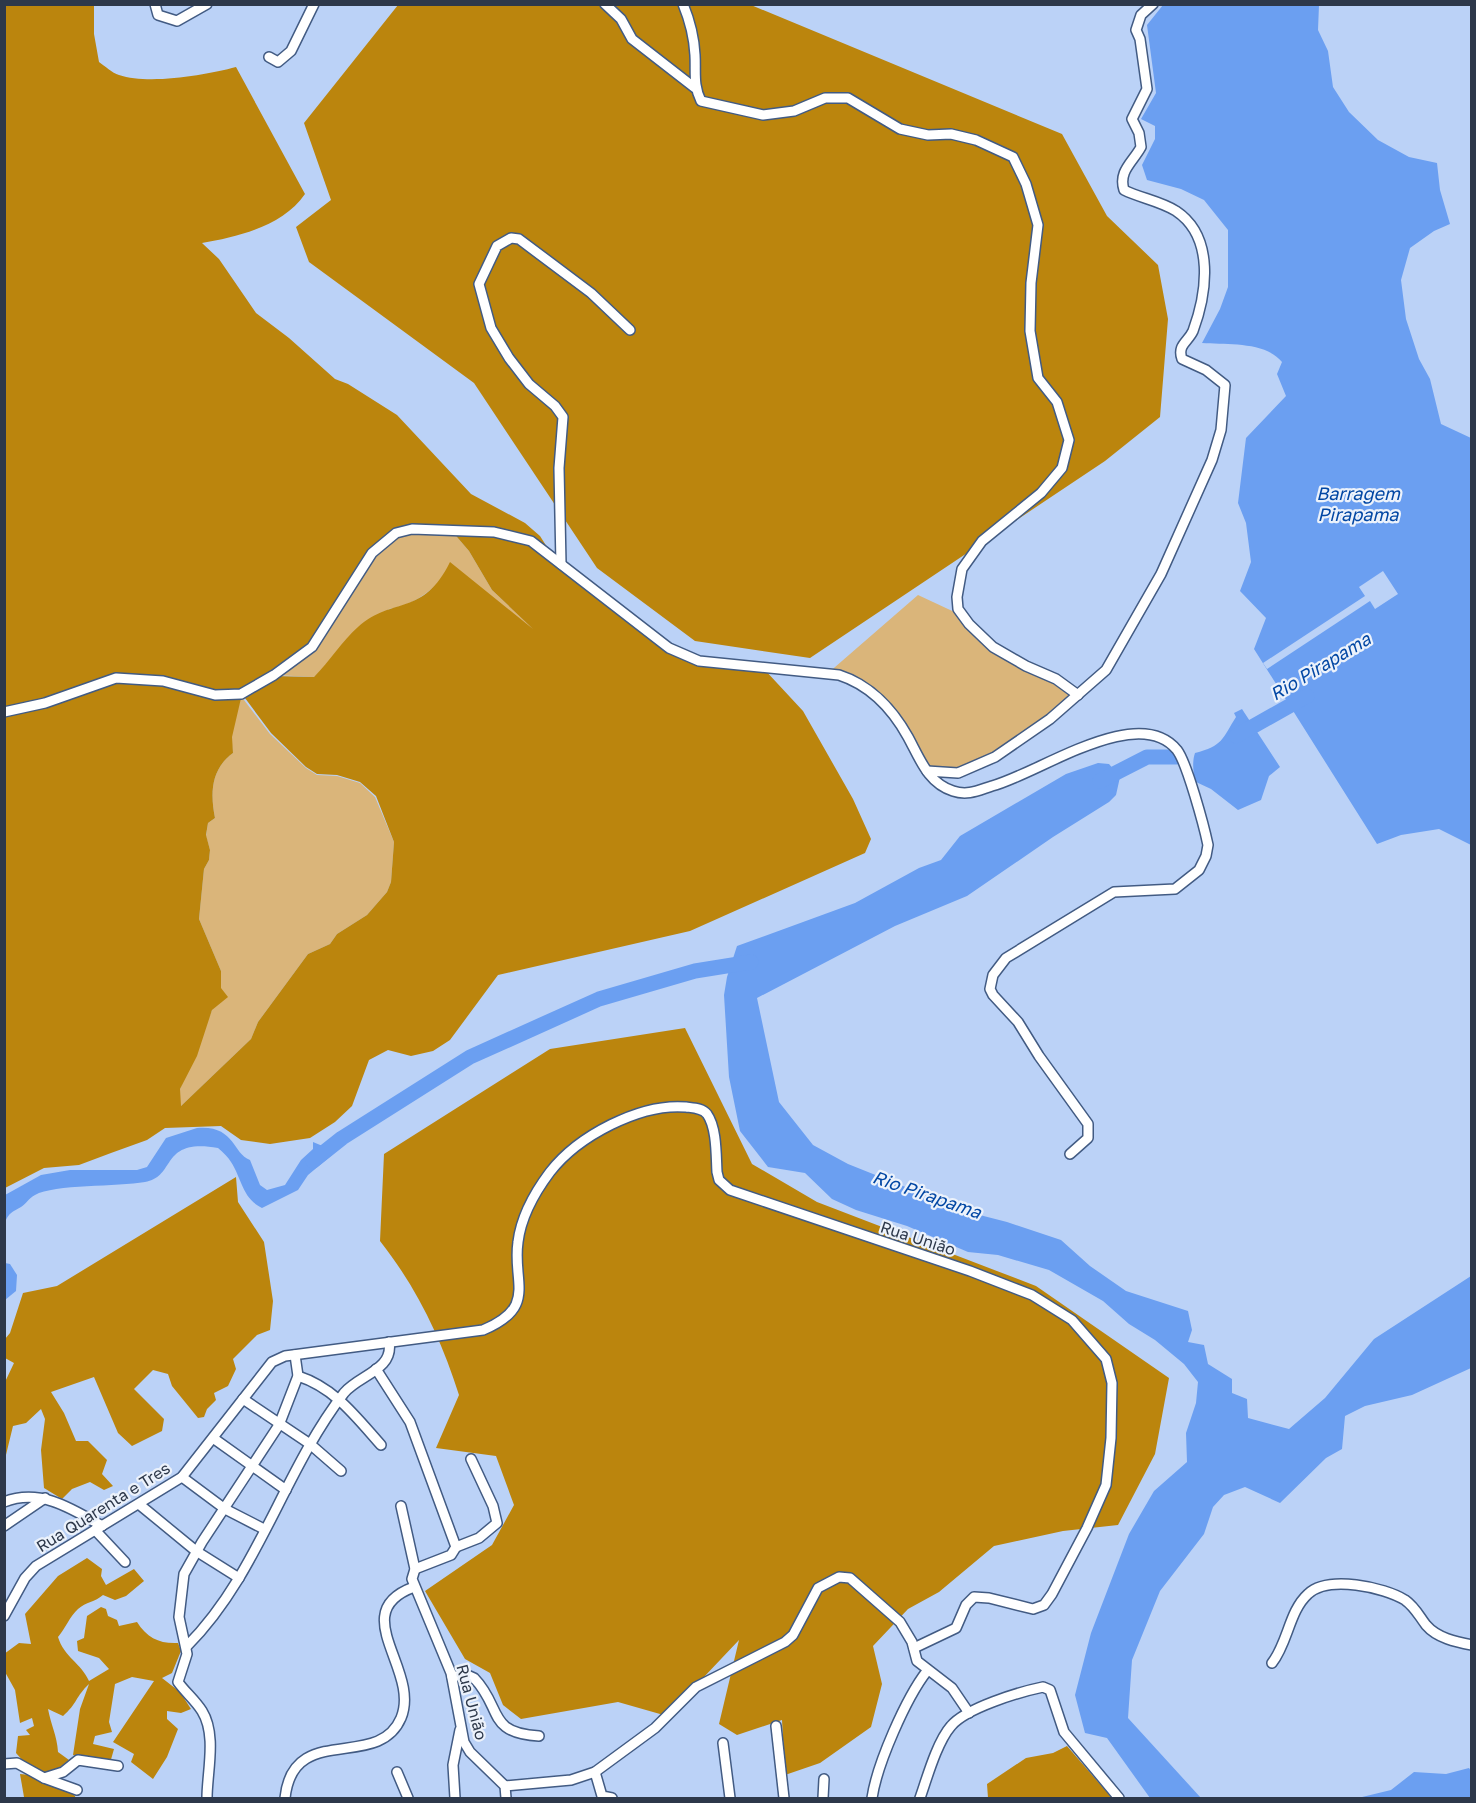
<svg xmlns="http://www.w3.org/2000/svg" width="1476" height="1803" font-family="'Golos Text',sans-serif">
<rect width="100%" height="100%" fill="#bbd2f7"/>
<g fill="#dab57a">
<path d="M 451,530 L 469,551 L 492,590 L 545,640 L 442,579 C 426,595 412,605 389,609 L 314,677 L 274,675 L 365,564 L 396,533 Z"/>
<path d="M 918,595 L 963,616 L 992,647 L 1055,680 L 1076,695 C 1031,729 988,763 933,779 L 873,692 L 827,674 Z"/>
<path d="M 241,696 L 270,734 L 306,768 L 317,775 L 337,776 L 360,783 L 375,797 L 394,842 L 391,882 L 387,892 L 367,915 L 337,934 L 330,944 L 308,954 L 258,1022 L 251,1039 L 180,1107 L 180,1089 L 221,988 L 221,971 L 199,919 L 204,869 L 209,860 L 210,850 L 206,836 L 208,823 L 215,818 C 210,793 211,769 233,753 L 231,737 Z"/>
</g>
<g fill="#bb850d" fill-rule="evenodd">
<path d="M 5,5 L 94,5 L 94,34 L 99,62 C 105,66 112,73 119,75 C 149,85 206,75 236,67 L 305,194 C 283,226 238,237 202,243 L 219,259 L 256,313 L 289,338 L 335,379 L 348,384 L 397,415 L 471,494 L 525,523 L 540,536 L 554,558 L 683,655 L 764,669 L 803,711 L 853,799 L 871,839 L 865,853 L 690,931 L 498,975 L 450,1040 L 433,1051 L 411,1056 L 388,1050 L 369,1060 L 352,1106 L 335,1122 L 310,1138 L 270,1144 L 241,1140 L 221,1126 L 165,1128 L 147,1140 L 111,1153 L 79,1165 L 44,1168 L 5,1188 ZM 412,529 L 451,530 L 469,551 L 492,590 L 533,629 L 450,562 C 423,617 393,596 358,627 C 343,640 329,662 314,677 L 273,676 L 312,647 L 383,543 ZM 242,694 L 271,733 L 306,767 L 317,774 L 337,775 L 360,782 L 376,796 L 394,842 L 391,882 L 387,892 L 367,915 L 337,934 L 330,944 L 308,954 L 258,1022 L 251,1039 L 181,1106 L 180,1089 L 197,1056 L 212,1010 L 228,997 L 221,988 L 221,971 L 199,919 L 204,869 L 209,860 L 210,850 L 206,835 L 208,823 L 215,818 C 210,793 211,769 233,753 L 232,737 Z"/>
<path d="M 398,5 L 751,5 L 1062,134 L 1107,216 L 1158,265 L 1168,319 L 1160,417 L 1105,461 L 810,658 L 695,641 L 597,568 L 474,383 L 309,262 L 296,227 L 331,200 L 304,123 Z"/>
<path d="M 685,1028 L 752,1164 L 817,1202 L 1036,1286 L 1169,1378 L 1155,1454 L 1118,1525 L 1063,1531 L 994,1546 L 939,1592 L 908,1609 L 873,1646 L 882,1684 L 871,1727 L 820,1763 L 785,1775 L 782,1720 L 737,1735 L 719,1724 L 739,1640 L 667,1716 L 618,1702 L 521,1719 L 503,1705 L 490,1673 L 465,1659 L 425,1591 L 492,1545 L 514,1505 L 496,1456 L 436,1448 L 459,1395 C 441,1338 417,1288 380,1241 L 384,1154 L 550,1049 Z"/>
<path d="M 236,1177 L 238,1202 L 264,1242 L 273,1301 L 270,1330 L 257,1335 L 233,1359 L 236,1369 L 228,1386 L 214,1393 L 216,1400 L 207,1409 L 204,1417 L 198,1418 L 172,1386 L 168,1374 L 153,1370 L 134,1389 L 164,1419 L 162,1431 L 132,1446 L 118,1433 L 94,1377 L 51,1392 L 64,1413 L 76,1441 L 88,1441 L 107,1460 L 102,1474 L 113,1486 L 104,1490 L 90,1482 L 72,1489 L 62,1499 L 44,1488 L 41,1450 L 45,1419 L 41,1409 L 26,1423 L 13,1426 L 5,1459 L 5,1382 L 14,1363 L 5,1358 L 5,1339 L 10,1333 L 23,1293 L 57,1286 Z"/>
<path d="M 87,1558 L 102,1569 L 101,1576 L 106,1585 L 134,1569 L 144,1581 L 126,1596 L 115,1600 L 103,1595 C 95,1602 86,1602 78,1609 C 70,1616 65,1629 58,1637 C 64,1657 81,1663 89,1681 L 109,1669 L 99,1658 L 78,1651 L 77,1641 L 84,1638 L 87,1616 L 101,1607 L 106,1609 L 108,1616 L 117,1620 L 119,1626 L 137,1622 C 147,1638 160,1644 178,1643 L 181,1651 L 172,1673 L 162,1678 L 180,1692 L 191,1709 L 181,1713 L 167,1711 L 167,1719 L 178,1729 L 167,1757 L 153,1779 L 131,1762 L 134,1754 L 113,1742 L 154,1681 L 132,1677 L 115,1684 L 109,1722 L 112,1732 L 95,1736 L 93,1744 L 114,1749 L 110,1763 L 73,1755 L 80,1709 L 89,1684 C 76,1696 77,1704 63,1716 L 48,1709 C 51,1725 57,1736 58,1752 L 69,1760 L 59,1768 L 43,1773 L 25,1763 L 16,1753 L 18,1736 L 30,1735 L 26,1730 L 34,1726 L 32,1718 L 20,1723 L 15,1690 L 5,1672 L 4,1654 L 19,1643 L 31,1644 L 25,1614 L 58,1576 Z"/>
<path d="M 1067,1746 L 1112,1798 L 988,1798 L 987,1784 L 1026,1758 L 1053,1753 Z"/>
<path d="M 20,1774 L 30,1775 L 73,1793 L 76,1798 L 24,1797 Z"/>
</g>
<g fill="#6b9ff1">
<path d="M 1163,5 L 1319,5 L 1318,30 L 1328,51 L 1333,87 L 1349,112 L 1378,140 L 1409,157 L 1437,163 L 1440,190 L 1450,224 L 1434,231 L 1410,248 L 1401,280 L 1406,319 L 1419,359 L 1430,379 L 1441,424 L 1471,438 L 1471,845 L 1439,829 L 1401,835 L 1377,844 L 1254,649 L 1266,618 L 1240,591 L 1251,562 L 1246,523 L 1238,503 L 1246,438 L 1286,396 L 1277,374 L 1282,362 C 1265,341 1227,345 1202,343 L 1220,309 L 1228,287 L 1228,230 L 1204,200 L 1181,189 L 1147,180 L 1142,165 L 1155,139 L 1155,126 L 1141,119 L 1156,93 L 1147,25 Z"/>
<path d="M 1242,709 L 1280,767 L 1269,776 L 1261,800 L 1238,810 L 1211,789 L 1196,782 C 1193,775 1192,761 1195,753 C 1223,746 1222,739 1236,717 L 1234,713 Z"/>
<path d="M 1098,763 L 1109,764 L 1120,777 L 1116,795 L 1109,802 L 1053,837 L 967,896 L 895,926 L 757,998 L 779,1102 L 813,1145 L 848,1164 L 968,1212 L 1007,1222 L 1061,1240 L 1090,1266 L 1126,1291 L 1188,1311 L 1192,1330 L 1188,1342 L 1204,1345 L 1208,1364 L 1232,1379 L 1232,1393 L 1247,1399 L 1248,1418 L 1289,1429 L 1325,1398 L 1374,1339 L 1471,1276 L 1471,1368 L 1412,1395 L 1365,1406 L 1345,1416 L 1342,1449 L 1326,1458 L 1280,1503 L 1245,1487 L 1224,1495 L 1213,1507 L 1204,1534 L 1160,1591 L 1132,1660 L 1128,1718 L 1201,1798 L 1150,1798 L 1107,1738 L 1085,1733 L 1075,1695 L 1091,1633 L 1129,1534 L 1154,1491 L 1187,1462 L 1186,1433 L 1196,1403 L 1198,1382 L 1184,1364 L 1155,1340 L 1129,1324 L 1103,1301 L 1049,1270 L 998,1255 L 968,1252 L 907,1226 L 856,1210 L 832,1199 L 805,1173 L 768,1167 L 740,1131 L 729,1077 L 724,995 L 727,977 L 737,946 L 855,903 L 919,868 L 941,860 L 960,836 L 1066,774 Z"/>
<path d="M 197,1128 C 235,1125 232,1153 250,1160 L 260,1185 L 267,1190 L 285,1185 L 301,1160 L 313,1149 L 313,1142 L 325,1147 L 332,1155 L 308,1175 L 298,1190 L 262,1208 C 242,1198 242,1179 231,1162 C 228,1157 223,1152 218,1148 C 159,1138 177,1177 145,1182 C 118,1187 54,1184 35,1195 C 29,1198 26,1204 21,1207 C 12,1212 9,1213 5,1222 L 5,1195 L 41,1175 L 70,1170 L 137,1170 L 147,1167 L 166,1138 Z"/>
<path d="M 5,1263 L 10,1264 L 17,1275 L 16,1291 L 5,1300 Z"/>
<path d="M 1469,1768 L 1471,1771 L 1471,1798 L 1358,1798 L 1391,1790 L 1414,1772 L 1446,1774 Z"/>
</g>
<path fill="#bbd2f7" d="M 1383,571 L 1398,594 L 1375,609 L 1370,601 L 1267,669 L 1263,663 L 1365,596 L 1359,587 Z"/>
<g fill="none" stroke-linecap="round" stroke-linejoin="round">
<g stroke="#6b9ff1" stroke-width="15">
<path d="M 1236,736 L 1307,696"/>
<path d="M 1100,781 L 1147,757 L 1177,757"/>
<path d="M 313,1161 L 342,1138 L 470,1057 L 599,999 L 695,971 L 751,962"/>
</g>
<g stroke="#425b83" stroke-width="12">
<g id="minor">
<path d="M 155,4 L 158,15 L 177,21 L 207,4"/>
<path d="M 605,4 L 621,19 L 632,39 L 695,88"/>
<path d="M 683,4 C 690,21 694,36 695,55 C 696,72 693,85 701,101 L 763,115 L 794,111 L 825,98 L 848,98 L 900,129 L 928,135 L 951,134 L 976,140 L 1013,157 L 1026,184 L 1038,225 L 1031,283 L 1030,331 L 1038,378 L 1057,402 L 1069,440 L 1062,468 L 1041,493 L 982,541 L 962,569 L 957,597 L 958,609 L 969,624 L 993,647 L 1026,666 L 1056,679 L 1078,695"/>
<path d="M 269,57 L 278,62 L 291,51 L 314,4"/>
<path d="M 561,564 L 559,468 L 563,417 L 555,406 L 529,384 L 509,358 L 491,328 L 479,284 L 497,246 L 511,238 L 519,239 L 591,293 L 630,330"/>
<path d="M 4,712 L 45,703 L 116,678 L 163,681 L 215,695 L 241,694 L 274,675 L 312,647 L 372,553 L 396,533 L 412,529 L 494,532 L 531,541 L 669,648 L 699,661 L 839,675 C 870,685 893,710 908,737 C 920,759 928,783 953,791 C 968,796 979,790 992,786 C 1038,774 1138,702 1177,750 C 1187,763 1204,826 1208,845 L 1206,856 L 1199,870 L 1175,889 L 1114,892 L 1006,958 L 993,975 L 990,989 L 993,995 L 1018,1022 L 1039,1056 L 1088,1124 L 1088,1138 L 1070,1154"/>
<path d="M 927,771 L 958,773 L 995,757 L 1050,719 L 1106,670 L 1161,574 L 1212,460 L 1221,430 L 1225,385 L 1206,370 L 1182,359 C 1177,345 1188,342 1193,331 C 1207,293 1215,237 1176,211 C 1160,201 1140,198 1124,190 C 1118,171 1133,162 1141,147 L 1139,133 L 1132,119 L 1147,89 L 1140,39 L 1136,30 L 1141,15 L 1153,4"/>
<path d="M 376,1369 L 410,1422 L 456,1547 L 451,1555 L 415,1569"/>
<path d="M 298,1376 C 335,1388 356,1417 381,1445"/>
<path d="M 243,1399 L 310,1444 L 341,1471"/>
<path d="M 213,1438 L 286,1490"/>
<path d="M 182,1477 L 225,1509 L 264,1529"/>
<path d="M 4,1502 C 40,1488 71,1508 102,1526"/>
<path d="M 140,1505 L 196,1551 L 239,1578"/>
<path d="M 401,1506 L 415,1569 L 412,1579 L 451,1673 L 464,1742 L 470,1752 L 505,1786 L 506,1798"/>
<path d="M 4,1526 L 45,1498"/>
<path d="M 95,1530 L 125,1562"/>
<path d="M 456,1547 L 479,1538 L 497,1523 L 493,1506 L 471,1459"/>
<path d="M 4,1616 L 25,1578 L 36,1566 L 182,1477 L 272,1362 L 285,1356 L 483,1330 C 538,1307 512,1282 518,1242 C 521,1217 535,1192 550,1172 C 578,1136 640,1103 686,1107 C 694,1108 702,1108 707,1114 C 717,1128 716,1156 717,1172 L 719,1180 L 730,1190 L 970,1271 L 1032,1295 L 1072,1320 L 1106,1359 L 1112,1383 L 1111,1438 L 1106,1485 L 1087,1528 L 1052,1594 L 1044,1605 L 1033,1609 L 989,1598 L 974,1597 L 966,1605 L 956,1628 L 914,1648"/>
<path d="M 187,1646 C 258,1575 283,1472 344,1393 C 359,1375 394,1370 389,1342"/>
<path d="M 1272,1663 C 1288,1643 1289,1611 1308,1594 C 1328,1575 1384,1587 1405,1600 C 1415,1607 1419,1616 1426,1625 C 1437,1638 1456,1642 1472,1645"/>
<path d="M 452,1677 L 465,1674 L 474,1678 C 503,1708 486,1733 539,1736"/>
<path d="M 776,1726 L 784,1798"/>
<path d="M 723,1743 L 730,1798"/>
<path d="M 4,1764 L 17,1763 L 44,1778 L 77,1790"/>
<path d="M 397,1772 L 408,1798"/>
<path d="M 595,1772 L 602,1796 L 612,1798"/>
<path d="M 44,1778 L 63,1772 L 78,1760 L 118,1766"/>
<path d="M 505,1786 L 571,1780 L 595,1772 L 655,1728 L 696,1687 L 785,1642 L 793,1635 L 818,1588 L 839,1577 L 850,1578 L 900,1622 L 912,1642 L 917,1661 L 952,1688 L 969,1713"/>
<path d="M 207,1798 C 207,1772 217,1735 202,1711 C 195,1700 185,1692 178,1682 L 187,1654 L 179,1617 L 184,1574 L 202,1542 L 279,1425 L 298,1376 L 295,1355"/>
<path d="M 285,1798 C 293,1721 378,1772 401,1718 C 421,1670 345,1612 414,1587"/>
<path d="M 455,1798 L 453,1765 L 460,1730"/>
<path d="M 823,1798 L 824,1779"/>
<path d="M 872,1798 C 877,1764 906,1698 927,1671"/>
<path d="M 920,1798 C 927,1778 937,1742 951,1726 C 966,1708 1019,1692 1043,1687 L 1050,1690 L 1064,1732 L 1119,1798"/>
</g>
</g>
<use href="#minor" stroke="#fff" stroke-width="9"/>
</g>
<g text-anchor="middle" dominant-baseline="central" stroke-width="4.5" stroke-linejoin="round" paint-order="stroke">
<g font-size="16" fill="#2d384a" stroke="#ecf2fb">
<text transform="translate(918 1238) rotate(18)">Rua União</text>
<text transform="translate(103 1507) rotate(-32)">Rua Quarenta e Tres</text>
<text transform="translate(472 1702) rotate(75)">Rua União</text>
</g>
<g font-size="18" font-style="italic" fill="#0247a4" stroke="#ecf2fb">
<text x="1358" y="493">Barragem<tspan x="1358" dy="21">Pirapama</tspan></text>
<text transform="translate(1320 666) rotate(-31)">Rio Pirapama</text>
<text transform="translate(927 1194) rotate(19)">Rio Pirapama</text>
</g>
</g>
<rect width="1476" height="1803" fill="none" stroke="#2d384a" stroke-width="12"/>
</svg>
